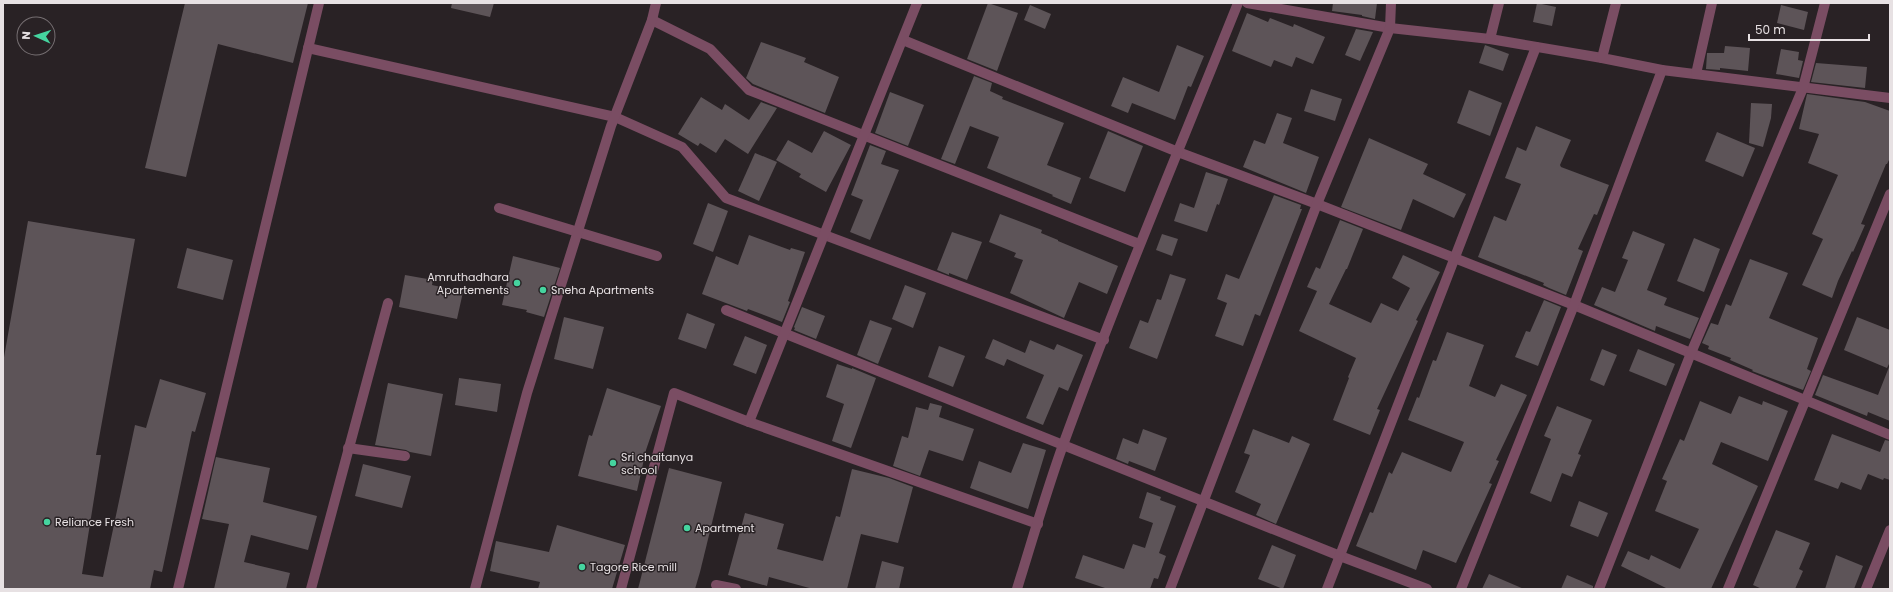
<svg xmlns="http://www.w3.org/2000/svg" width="1893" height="592" font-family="Poppins,sans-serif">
<rect width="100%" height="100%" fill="#292225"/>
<g fill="#5d5458">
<path d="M 185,3 L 308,3 L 293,63 L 218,44 L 186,177 L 145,168 Z"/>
<path d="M 452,3 L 494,3 L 490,17 L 451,8 Z"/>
<path d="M 988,3 L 1018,13 L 997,71 L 967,59 Z"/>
<path d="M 1333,3 L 1377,3 L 1375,19 L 1362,16 L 1362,15 L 1332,11 Z"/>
<path d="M 1537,3 L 1556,7 L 1552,26 L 1533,22 Z"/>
<path d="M 1030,5 L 1051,14 L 1045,29 L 1024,20 Z"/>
<path d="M 1781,5 L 1808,12 L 1804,30 L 1777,23 Z"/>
<path d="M 1247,13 L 1268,22 L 1270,18 L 1293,27 L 1294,24 L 1325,37 L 1313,64 L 1296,57 L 1292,67 L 1274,60 L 1271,67 L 1232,51 Z"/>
<path d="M 1356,29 L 1373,32 L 1360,61 L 1345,55 Z"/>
<path d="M 761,42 L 806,58 L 804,62 L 839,77 L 825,113 L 753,84 L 746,78 Z"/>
<path d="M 1177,45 L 1204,56 L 1191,87 L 1188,86 L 1175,120 L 1132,103 L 1128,113 L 1111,106 L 1123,77 L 1159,92 Z"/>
<path d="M 1485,45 L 1509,54 L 1503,71 L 1479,63 Z"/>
<path d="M 1725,46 L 1750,48 L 1748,71 L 1720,68 L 1720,70 L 1706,69 L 1707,53 L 1724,53 Z"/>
<path d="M 1781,49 L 1799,52 L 1798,60 L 1803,61 L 1799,78 L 1776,74 Z"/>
<path d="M 1816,63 L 1867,67 L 1865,88 L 1811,82 Z"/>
<path d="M 974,76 L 992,83 L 990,91 L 1003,97 L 1002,99 L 1064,123 L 1047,165 L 1081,178 L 1071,204 L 1052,196 L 1053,195 L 987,168 L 999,137 L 970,126 L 955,164 L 941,159 Z"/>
<path d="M 1311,89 L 1342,99 L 1335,121 L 1304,111 Z"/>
<path d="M 1469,90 L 1502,103 L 1490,136 L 1457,123 Z"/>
<path d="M 890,92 L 924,105 L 908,146 L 875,133 Z"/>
<path d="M 1807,94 L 1865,102 L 1890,111 L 1890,158 L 1887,164 L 1886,164 L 1861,224 L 1865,225 L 1853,252 L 1852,251 L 1838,281 L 1832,298 L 1802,285 L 1823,239 L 1812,234 L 1838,175 L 1808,163 L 1819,134 L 1799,129 Z"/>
<path d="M 701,97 L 722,110 L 725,104 L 749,120 L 761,102 L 777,108 L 748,154 L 725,139 L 716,153 L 700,143 L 698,146 L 678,134 Z"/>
<path d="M 1751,103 L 1772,104 L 1771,118 L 1763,147 L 1749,143 Z"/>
<path d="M 1277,113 L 1292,118 L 1283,143 L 1319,157 L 1306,193 L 1243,167 L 1254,140 L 1265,144 Z"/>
<path d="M 1536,126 L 1571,140 L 1560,165 L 1561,167 L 1609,185 L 1597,215 L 1594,214 L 1578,249 L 1583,251 L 1566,295 L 1549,288 L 1543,285 L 1544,283 L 1478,257 L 1494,216 L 1506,221 L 1521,184 L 1505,178 L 1517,147 L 1526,151 Z"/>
<path d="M 824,131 L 851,145 L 826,192 L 799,177 L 801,174 L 776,160 L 788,140 L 812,153 Z"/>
<path d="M 1108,131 L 1143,146 L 1125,192 L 1089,178 Z"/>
<path d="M 1717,132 L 1755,148 L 1743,177 L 1705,161 Z"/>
<path d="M 1369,138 L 1428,164 L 1423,174 L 1466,194 L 1454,218 L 1413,199 L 1401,230 L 1341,207 Z"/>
<path d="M 870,145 L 886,151 L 881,164 L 899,170 L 870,240 L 850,232 L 863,200 L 851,195 Z"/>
<path d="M 755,153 L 777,162 L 759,201 L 738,191 Z"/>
<path d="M 1206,172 L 1228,179 L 1219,205 L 1217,204 L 1207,232 L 1174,221 L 1180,203 L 1194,208 Z"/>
<path d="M 1274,195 L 1301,205 L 1300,209 L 1302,209 L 1260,316 L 1255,314 L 1243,346 L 1215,336 L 1227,303 L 1217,299 L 1226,274 L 1239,279 Z"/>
<path d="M 708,203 L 728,211 L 713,252 L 693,244 Z"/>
<path d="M 1000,214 L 1042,230 L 1041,233 L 1058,240 L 1058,241 L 1118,266 L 1107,294 L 1079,282 L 1064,318 L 1010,293 L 1023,260 L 1014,257 L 1016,253 L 989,242 Z"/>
<path d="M 1340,220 L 1363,229 L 1347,269 L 1346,269 L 1329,304 L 1371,323 L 1381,303 L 1398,311 L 1410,288 L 1392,278 L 1403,255 L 1440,272 L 1416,320 L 1418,321 L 1377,409 L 1380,410 L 1370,435 L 1333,420 L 1349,378 L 1348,377 L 1356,358 L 1299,331 L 1317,291 L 1307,287 L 1316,267 L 1320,269 Z"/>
<path d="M 28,221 L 135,239 L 96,455 L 101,455 L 82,574 L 103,577 L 135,425 L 146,428 L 160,379 L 206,393 L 195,432 L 192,431 L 162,572 L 154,570 L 150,589 L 3,589 L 3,363 Z"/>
<path d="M 1633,231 L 1665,244 L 1647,290 L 1667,298 L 1664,305 L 1699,318 L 1690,339 L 1656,326 L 1655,331 L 1594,305 L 1602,287 L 1615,292 L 1628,260 L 1622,258 Z"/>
<path d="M 952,232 L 982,242 L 967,280 L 949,273 L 949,275 L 937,270 Z"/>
<path d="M 1162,234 L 1178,239 L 1172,256 L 1156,250 Z"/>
<path d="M 749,235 L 790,250 L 791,248 L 805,252 L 788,301 L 790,302 L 782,322 L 748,309 L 747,311 L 702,294 L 716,256 L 738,265 Z"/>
<path d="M 1694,238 L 1720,249 L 1704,292 L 1677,281 Z"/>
<path d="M 187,248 L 233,260 L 223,300 L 177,288 Z"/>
<path d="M 513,256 L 560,268 L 544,317 L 526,312 L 527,310 L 502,305 Z"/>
<path d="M 1750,259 L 1788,273 L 1769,318 L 1818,338 L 1807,369 L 1811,371 L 1803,390 L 1752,371 L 1753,370 L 1730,360 L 1731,358 L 1708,349 L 1709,346 L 1702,343 L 1711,323 L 1718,325 L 1726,304 L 1731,306 Z"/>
<path d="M 1170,274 L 1186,279 L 1157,359 L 1129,348 L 1140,320 L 1148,323 L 1157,299 L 1161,300 Z"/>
<path d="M 405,275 L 433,280 L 432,285 L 463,292 L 457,319 L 399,307 Z"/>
<path d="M 905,285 L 926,293 L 913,328 L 892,319 Z"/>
<path d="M 1544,300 L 1561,307 L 1538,366 L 1515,357 L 1526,331 L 1530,332 Z"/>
<path d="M 802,307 L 825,316 L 816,339 L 794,330 L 795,328 L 794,327 Z"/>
<path d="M 687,313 L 715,324 L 706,349 L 678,339 Z"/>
<path d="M 564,317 L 604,327 L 593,369 L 554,359 Z"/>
<path d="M 1857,317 L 1890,330 L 1890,362 L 1887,368 L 1844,350 Z"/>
<path d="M 870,320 L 892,328 L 878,364 L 857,355 Z"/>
<path d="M 1447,332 L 1484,345 L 1469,386 L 1495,397 L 1501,384 L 1527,395 L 1496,460 L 1499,461 L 1489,483 L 1492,484 L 1456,563 L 1423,550 L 1416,570 L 1356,546 L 1370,512 L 1373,513 L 1389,472 L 1392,474 L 1402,452 L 1451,472 L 1464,442 L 1408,420 L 1417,397 L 1419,398 L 1433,360 L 1436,361 Z"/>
<path d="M 745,336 L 767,345 L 756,374 L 733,365 Z"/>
<path d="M 993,339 L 1025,353 L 1030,340 L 1054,350 L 1057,344 L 1083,355 L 1068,391 L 1059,387 L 1043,425 L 1026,418 L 1044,375 L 1007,359 L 1004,366 L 985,358 Z"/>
<path d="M 939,346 L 965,356 L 953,387 L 928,377 Z"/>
<path d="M 1602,349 L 1617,355 L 1604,386 L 1590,380 Z"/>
<path d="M 1638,349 L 1675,364 L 1666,386 L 1629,371 Z"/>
<path d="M 837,364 L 852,369 L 852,368 L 876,378 L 851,448 L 832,441 L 844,404 L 826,397 Z"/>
<path d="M 1889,367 L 1890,421 L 1868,412 L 1867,416 L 1815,395 L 1823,375 L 1878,395 Z"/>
<path d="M 459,378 L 501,384 L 497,412 L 455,405 Z"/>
<path d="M 388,383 L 443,394 L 431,456 L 410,452 L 406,450 L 375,445 Z"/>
<path d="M 607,388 L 661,406 L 646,450 L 637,491 L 578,476 L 589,435 L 592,436 Z"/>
<path d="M 1739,396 L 1762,405 L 1763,401 L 1788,411 L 1768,461 L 1721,442 L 1712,464 L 1758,486 L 1711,589 L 1668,589 L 1621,566 L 1628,551 L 1649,560 L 1651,555 L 1680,569 L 1699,529 L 1655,511 L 1667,481 L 1662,479 L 1680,439 L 1684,441 L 1700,401 L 1731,414 Z"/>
<path d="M 930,403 L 942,406 L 939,417 L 974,429 L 963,461 L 929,450 L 920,476 L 893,466 L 902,436 L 908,438 L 916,407 L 928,410 Z"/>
<path d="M 1557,406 L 1592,420 L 1578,454 L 1581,455 L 1572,477 L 1562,473 L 1551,502 L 1530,493 L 1551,439 L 1544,436 Z"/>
<path d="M 1143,429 L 1167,438 L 1155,471 L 1129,461 L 1128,464 L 1116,459 L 1123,438 L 1138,444 Z"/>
<path d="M 1253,429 L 1289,443 L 1292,436 L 1310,444 L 1276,524 L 1256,515 L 1261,504 L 1235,492 L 1250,455 L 1244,453 Z"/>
<path d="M 1832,434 L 1880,452 L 1885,440 L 1890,441 L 1890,480 L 1884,478 L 1883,480 L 1868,474 L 1861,490 L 1841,482 L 1838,489 L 1814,480 Z"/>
<path d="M 1023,443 L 1046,450 L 1028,509 L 970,488 L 979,461 L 1011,473 Z"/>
<path d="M 216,457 L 270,468 L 263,502 L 317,516 L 308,550 L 251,535 L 244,562 L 290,573 L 286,589 L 214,589 L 229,524 L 202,519 Z"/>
<path d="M 363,464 L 411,476 L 402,508 L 355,496 Z"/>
<path d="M 669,468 L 722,482 L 700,572 L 695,589 L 638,589 Z"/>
<path d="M 852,469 L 889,478 L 913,487 L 898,543 L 861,534 L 847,589 L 813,589 L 769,577 L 767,586 L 728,575 L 745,513 L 784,524 L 777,549 L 823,561 L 836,516 L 840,517 Z"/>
<path d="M 1147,492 L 1161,497 L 1160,500 L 1176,506 L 1159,553 L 1166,556 L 1158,579 L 1154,578 L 1150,589 L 1108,589 L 1075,578 L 1083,555 L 1124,569 L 1133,544 L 1145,548 L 1153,523 L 1139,518 Z"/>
<path d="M 1579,501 L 1608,513 L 1598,537 L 1570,526 Z"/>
<path d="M 557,525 L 625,545 L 612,589 L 538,589 L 540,582 L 490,571 L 496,541 L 549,552 Z"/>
<path d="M 1776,530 L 1810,543 L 1799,569 L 1803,571 L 1795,589 L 1762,589 L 1753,585 Z"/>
<path d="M 1272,545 L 1296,555 L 1283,589 L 1258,579 Z"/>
<path d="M 1836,555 L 1863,566 L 1854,589 L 1825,589 Z"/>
<path d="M 882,561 L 904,567 L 899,589 L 875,589 Z"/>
<path d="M 1489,574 L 1524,589 L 1482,589 Z"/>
<path d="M 1567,575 L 1593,586 L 1593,589 L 1561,589 Z"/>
</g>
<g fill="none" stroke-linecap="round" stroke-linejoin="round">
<g stroke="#7a4d63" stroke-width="10">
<path d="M 1247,3 L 1390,28 L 1490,39 L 1602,58"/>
<path d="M 652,20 L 710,49 L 749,90 L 1139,244"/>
<path d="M 1490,39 L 1499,3"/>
<path d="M 903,40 L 1178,152 L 1317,204 L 1574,305 L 1890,435"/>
<path d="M 308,48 L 615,117 L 682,147 L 726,198 L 1104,340"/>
<path d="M 1662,70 L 1890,98"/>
<path d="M 1696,74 L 1712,3"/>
<path d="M 499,208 L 657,256"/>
<path d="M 726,310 L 1340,556 L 1427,589"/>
<path d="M 749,422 L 917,3"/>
<path d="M 348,448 L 405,456"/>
<path d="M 716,585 L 736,589"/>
<path d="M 178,589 L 319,3"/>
<path d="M 311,589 L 388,303"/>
<path d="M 475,589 L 527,393 L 611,126 L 652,20 L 656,3"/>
<path d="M 621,589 L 674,393 L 749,422 L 1038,524"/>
<path d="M 1017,589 C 1032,541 1046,492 1063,445 C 1117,296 1179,150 1238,3"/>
<path d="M 1170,589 L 1317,204 L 1390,28 L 1391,3"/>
<path d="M 1327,589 L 1536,47"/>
<path d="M 1461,589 L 1574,305 L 1662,70 L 1602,58 L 1616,3"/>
<path d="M 1599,589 L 1691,353 L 1803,88 L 1825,3"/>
<path d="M 1728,589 L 1890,194"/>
<path d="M 1866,589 L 1890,530"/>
</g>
</g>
<g fill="#45d49f" stroke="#292225" stroke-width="1.5">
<circle cx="517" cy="283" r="4"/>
<circle cx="543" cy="290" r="4"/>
<circle cx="613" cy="463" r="4"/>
<circle cx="47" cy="522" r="4"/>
<circle cx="687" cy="528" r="4"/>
<circle cx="582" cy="567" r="4"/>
</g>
<g text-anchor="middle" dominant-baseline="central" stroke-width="3" stroke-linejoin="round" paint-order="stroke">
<g font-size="11" fill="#e7e1e3" stroke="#292225" text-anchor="start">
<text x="509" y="277" text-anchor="end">Amruthadhara<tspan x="509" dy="13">Apartements</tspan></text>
<text x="551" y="290">Sneha Apartments</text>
<text x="621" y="457">Sri chaitanya<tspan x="621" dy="13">school</tspan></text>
<text x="55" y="522">Reliance Fresh</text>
<text x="695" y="528">Apartment</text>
<text x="590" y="567">Tagore Rice mill</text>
</g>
</g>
<rect width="1893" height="592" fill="none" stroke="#e7e1e3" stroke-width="8"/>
<g transform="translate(36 36) rotate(273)"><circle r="19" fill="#292225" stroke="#756e71"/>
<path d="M0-3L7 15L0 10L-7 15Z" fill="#45d49f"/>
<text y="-6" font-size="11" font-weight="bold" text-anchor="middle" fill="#e7e1e3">N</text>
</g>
<path d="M1749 34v6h120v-6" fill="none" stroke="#e7e1e3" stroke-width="2"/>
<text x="1755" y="34" font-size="12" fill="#e7e1e3" stroke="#292225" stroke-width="3" paint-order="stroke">50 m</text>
</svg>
